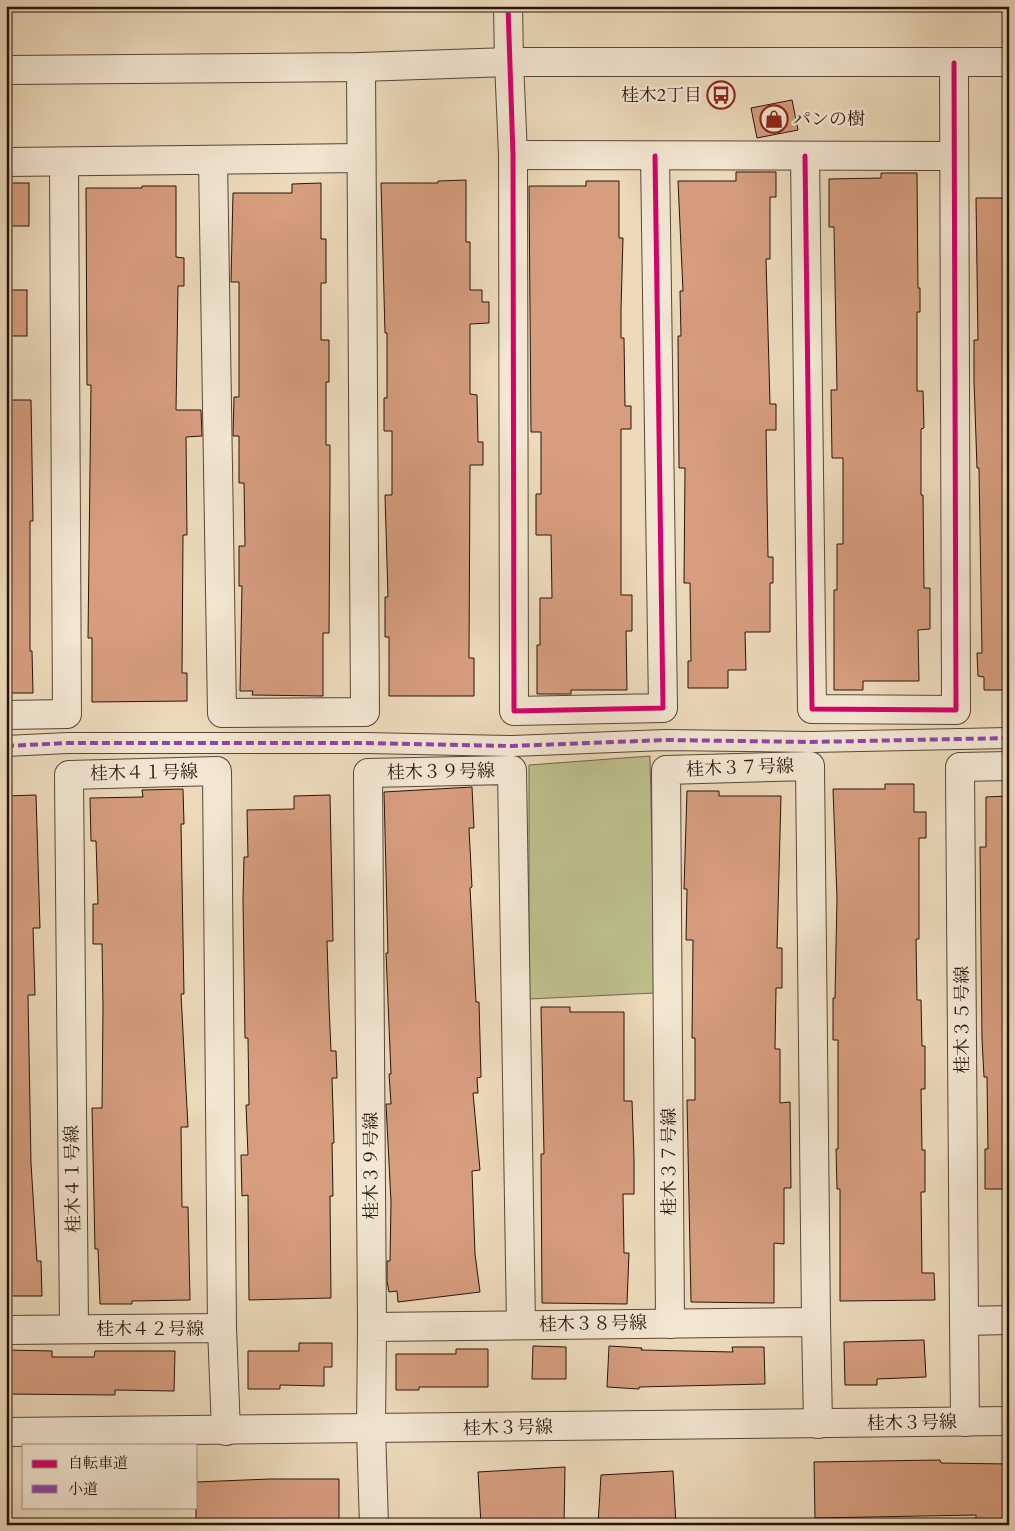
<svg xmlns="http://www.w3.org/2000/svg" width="1015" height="1531" font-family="Cardo,'Noto Serif JP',serif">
<rect width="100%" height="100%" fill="#ecdabb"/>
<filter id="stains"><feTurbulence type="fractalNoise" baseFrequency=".004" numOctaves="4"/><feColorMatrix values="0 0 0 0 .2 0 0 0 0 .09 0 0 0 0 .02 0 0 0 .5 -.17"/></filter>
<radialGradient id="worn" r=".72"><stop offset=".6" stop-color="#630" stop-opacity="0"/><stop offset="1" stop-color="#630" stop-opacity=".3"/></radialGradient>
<path fill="#bdbe8c" stroke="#72694c" d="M 650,756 L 655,993 L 529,999 L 529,765 Z"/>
<g fill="#d69d7f" stroke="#27140c">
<path d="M 792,100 L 798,130 L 757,138 L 751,108 Z"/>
<path d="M 736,172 L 776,172 L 776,197 L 770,197 L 770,259 L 766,259 L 770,404 L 776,404 L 776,430 L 766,430 L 768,557 L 773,557 L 773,583 L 770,583 L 770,632 L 745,632 L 746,670 L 728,670 L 728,688 L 688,688 L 688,661 L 691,661 L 690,583 L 684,583 L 685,468 L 679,468 L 678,336 L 681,336 L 680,291 L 683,291 L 678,181 L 736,181 Z"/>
<path d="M 881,173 L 917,173 L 918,288 L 920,288 L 920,312 L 917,312 L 917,391 L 923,391 L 924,428 L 921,429 L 921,495 L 923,495 L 924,588 L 930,588 L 930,629 L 918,630 L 919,681 L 863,681 L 863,690 L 834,690 L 834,590 L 837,590 L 837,544 L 843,544 L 843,458 L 832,458 L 831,390 L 837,390 L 834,227 L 829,227 L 829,179 L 881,178 Z"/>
<path d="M 466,180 L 466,242 L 470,242 L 470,290 L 482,290 L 482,302 L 489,302 L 489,323 L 470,324 L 470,394 L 477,395 L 478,442 L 483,442 L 483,465 L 470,465 L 469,658 L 474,658 L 474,696 L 389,696 L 389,637 L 385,637 L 385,597 L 388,597 L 385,495 L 392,495 L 392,431 L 384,431 L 384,398 L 387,398 L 387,333 L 385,333 L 381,183 L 438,183 L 438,181 Z"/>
<path d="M 586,181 L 619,181 L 619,238 L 623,238 L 621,309 L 621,338 L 624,338 L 625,406 L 631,406 L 631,429 L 621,429 L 621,595 L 632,595 L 632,631 L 626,631 L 627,690 L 571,690 L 571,694 L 537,694 L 537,645 L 540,645 L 540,598 L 552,598 L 551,535 L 536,535 L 536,494 L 541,494 L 541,432 L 531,432 L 529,186 L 586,186 Z"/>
<rect x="6" y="183" width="23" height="43"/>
<path d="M 321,183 L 321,239 L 326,239 L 326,283 L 321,283 L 321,340 L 329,340 L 329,382 L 326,382 L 326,445 L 330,445 L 330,484 L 329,633 L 323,633 L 323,696 L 252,695 L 253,691 L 240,691 L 242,586 L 239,586 L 239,546 L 245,546 L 244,483 L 239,483 L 239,436 L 233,436 L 234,397 L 239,397 L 239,282 L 231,282 L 233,193 L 292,193 L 292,184 Z"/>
<path d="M 142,186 L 176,186 L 176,257 L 184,258 L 184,286 L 178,286 L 176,410 L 201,410 L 202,436 L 186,437 L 187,535 L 183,535 L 182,673 L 187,673 L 187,701 L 92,702 L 92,638 L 88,638 L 91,385 L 87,385 L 86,188 L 142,188 Z"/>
<path d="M 976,198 L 1009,198 L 1009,225 L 1007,225 L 1009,329 L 1006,329 L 1007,389 L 1009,389 L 1009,690 L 984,690 L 984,677 L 978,676 L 977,653 L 982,653 L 979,468 L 977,468 L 974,380 L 974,340 L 978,340 Z"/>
<rect x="6" y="290" width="21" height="46"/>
<path d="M 6,400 L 31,400 L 33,521 L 30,521 L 30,651 L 32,651 L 33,693 L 6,693 Z"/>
<path d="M 885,784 L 914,784 L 914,812 L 926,812 L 926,838 L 919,838 L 919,939 L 916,939 L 917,1000 L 921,1000 L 922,1046 L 925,1046 L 925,1089 L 921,1089 L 922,1150 L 925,1150 L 925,1192 L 921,1192 L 922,1273 L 934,1273 L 935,1300 L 840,1301 L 840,1189 L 837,1189 L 836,1149 L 838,1149 L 838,1040 L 833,1040 L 833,998 L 835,998 L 837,898 L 833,789 L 885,789 Z"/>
<path d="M 472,787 L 474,828 L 469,828 L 472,887 L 470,888 L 476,1002 L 479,1002 L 481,1077 L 477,1078 L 478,1093 L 473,1093 L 480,1170 L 472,1171 L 475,1254 L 480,1292 L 398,1302 L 397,1291 L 389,1292 L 387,1281 L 387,1261 L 390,1261 L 391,1202 L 386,1104 L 391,1104 L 389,1074 L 391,1074 L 386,953 L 388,953 L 384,792 Z"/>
<path d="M 183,789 L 184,824 L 181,824 L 184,994 L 181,994 L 188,1127 L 181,1127 L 182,1207 L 188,1207 L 190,1300 L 132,1301 L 132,1304 L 100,1304 L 98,1249 L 95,1249 L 92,1108 L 102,1108 L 103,1008 L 102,944 L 93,944 L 93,904 L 98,904 L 96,841 L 91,841 L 90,798 L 143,797 L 142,790 Z"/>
<path d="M 687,791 L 719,791 L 719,796 L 781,796 L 777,948 L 782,948 L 782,988 L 776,988 L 775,1049 L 780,1049 L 780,1103 L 790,1102 L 791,1188 L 784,1188 L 784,1244 L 774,1243 L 774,1303 L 691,1302 L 687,1100 L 695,1100 L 695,1038 L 692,1038 L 693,940 L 686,940 L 687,889 L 684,889 Z"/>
<path d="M 36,795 L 40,928 L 33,928 L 35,995 L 28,995 L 31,1163 L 37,1261 L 41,1261 L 42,1296 L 6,1296 L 6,796 Z"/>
<path d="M 330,795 L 333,941 L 327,941 L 329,1005 L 331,1051 L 336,1051 L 337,1078 L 332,1078 L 334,1143 L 332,1143 L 333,1196 L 330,1196 L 331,1298 L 249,1300 L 248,1195 L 242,1196 L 241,1155 L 248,1155 L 246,1105 L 249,1105 L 248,1038 L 245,1038 L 243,900 L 244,857 L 248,857 L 247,810 L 294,809 L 294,796 Z"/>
<path d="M 1009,796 L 1009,1189 L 985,1189 L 985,1149 L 988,1149 L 987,1077 L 984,1077 L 982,1039 L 980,847 L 986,847 L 986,797 Z"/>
<path d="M 541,1007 L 570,1007 L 570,1012 L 624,1012 L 624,1101 L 632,1101 L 634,1158 L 634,1194 L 623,1194 L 624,1253 L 629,1253 L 627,1304 L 542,1303 L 541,1154 L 544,1154 Z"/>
<path d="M 924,1340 L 926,1377 L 877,1379 L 877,1385 L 845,1385 L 844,1342 Z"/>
<path d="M 299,1343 L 332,1343 L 332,1367 L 324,1367 L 324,1386 L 280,1385 L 280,1389 L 248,1389 L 248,1351 L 299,1351 Z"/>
<path d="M 533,1346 L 566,1347 L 566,1379 L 532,1379 Z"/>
<path d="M 609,1346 L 642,1348 L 641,1350 L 733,1352 L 732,1347 L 764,1347 L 765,1384 L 639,1387 L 639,1389 L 607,1387 Z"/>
<path d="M 456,1349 L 488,1349 L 488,1387 L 419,1387 L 419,1390 L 396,1390 L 396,1354 L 456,1354 Z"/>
<path d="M 6,1350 L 52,1351 L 52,1357 L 94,1357 L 95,1351 L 175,1351 L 174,1391 L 115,1390 L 115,1395 L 6,1394 Z"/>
<path d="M 940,1460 L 941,1463 L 1009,1464 L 1009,1525 L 976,1525 L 976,1515 L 815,1518 L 814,1462 Z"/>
<path d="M 565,1467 L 564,1525 L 481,1525 L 478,1472 Z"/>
<path d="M 673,1471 L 676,1525 L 598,1525 L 601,1475 Z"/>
<path d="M 270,1479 L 339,1479 L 339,1525 L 196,1525 L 196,1482 Z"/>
</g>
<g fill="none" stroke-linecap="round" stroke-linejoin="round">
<g stroke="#584638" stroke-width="22">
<path id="pedestrian" d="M 6,746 L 68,743 L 366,743 L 512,746 L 665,740 L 811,742 L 1009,738"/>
</g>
<g stroke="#584638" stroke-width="30">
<g id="minor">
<path d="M 509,62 L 513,155 L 514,711 L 663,708 L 655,156"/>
<path d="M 513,155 L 953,156"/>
<path d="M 805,156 L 812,709 L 956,710 L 954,63"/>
<path d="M 213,160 L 222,713 L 365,712 L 361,67"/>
<path d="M 6,162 L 361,158"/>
<path d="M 6,715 L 67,714 L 64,162"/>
<path d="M 964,1321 L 960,767 L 1009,766"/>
<path d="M 670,1324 L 666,770 L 810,766 L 816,1322"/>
<path d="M 372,1327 L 368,773 L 512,770 L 521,1325"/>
<path d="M 74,1329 L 69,775 L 217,771 L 222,1328"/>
<path d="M 6,1330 L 222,1328 L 226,1431"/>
<path d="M 965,1422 L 964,1321 L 1009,1320"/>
<path d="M 374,1525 L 371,1429 L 372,1327 L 816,1322 L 818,1424"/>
</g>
</g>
<g stroke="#584638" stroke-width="30">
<g id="tertiary">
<path d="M 508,6 L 509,62"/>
<path d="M 6,70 L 361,67 L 509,62 L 1009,62"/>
<path d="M 6,1432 L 1009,1421"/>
</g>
</g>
<use href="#pedestrian" stroke="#f3e7d3" stroke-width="20"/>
<use href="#minor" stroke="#f3e7d3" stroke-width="28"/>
<use href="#tertiary" stroke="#f3e7d3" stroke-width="28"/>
<path stroke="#8e44ad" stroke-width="4" stroke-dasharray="8 4" stroke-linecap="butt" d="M 6,746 L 68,743 L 366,743 L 512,746 L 665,740 L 811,742 L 1009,738"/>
<g stroke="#f3e7d3" stroke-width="8">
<g id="cycleway">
<path d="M 508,6 L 513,155 L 514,711 L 663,708 L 655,156"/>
<path d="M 805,156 L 812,709 L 956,710 L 954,63"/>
</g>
</g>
<use href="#cycleway" stroke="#d6006c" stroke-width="5"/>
</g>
<defs>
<g id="bus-ring" transform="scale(1.4375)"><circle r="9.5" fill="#f3e7d3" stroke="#8f2418" stroke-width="1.5"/><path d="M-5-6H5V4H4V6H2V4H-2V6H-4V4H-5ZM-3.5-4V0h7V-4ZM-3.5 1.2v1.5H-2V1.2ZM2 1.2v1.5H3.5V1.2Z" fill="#8f2418"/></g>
<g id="shop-ring" transform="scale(1.4375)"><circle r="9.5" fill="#f3e7d3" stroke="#8f2418" stroke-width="1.5"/><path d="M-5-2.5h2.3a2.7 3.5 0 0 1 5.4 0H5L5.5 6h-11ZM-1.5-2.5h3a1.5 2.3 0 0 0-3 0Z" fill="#8f2418"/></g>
</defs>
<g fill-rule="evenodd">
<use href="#bus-ring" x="721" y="95"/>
<use href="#shop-ring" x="774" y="119"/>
</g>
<g text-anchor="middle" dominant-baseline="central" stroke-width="5" stroke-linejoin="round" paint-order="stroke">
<g font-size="18" fill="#27140c" stroke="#f3e7d3" text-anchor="end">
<text x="702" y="95">桂木2丁目</text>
<text x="793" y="119" text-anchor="start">パンの樹</text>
</g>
<g font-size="18" fill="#27140c" stroke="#f3e7d3">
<text transform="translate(740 768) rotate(-2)">桂木３７号線</text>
<text transform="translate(441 772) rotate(-1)">桂木３９号線</text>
<text transform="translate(144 773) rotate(-1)">桂木４１号線</text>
<text transform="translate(962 1020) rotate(-90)">桂木３５号線</text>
<text transform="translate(669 1162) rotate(-90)">桂木３７号線</text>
<text transform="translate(371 1166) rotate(-90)">桂木３９号線</text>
<text transform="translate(73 1179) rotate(-91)">桂木４１号線</text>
<text transform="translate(593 1324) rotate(-1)">桂木３８号線</text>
<text x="150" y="1329">桂木４２号線</text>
<text transform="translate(912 1423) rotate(-1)">桂木３号線</text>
<text transform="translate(508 1428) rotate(-1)">桂木３号線</text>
</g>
</g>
<rect width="1015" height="1531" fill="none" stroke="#ecdabb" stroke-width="25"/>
<rect x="8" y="8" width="1000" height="1516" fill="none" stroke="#27140c" stroke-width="2.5"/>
<rect x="12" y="12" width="990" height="1506" fill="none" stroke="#27140c"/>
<rect x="22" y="1444" width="175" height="65" fill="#f3e7d3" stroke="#a19383"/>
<rect x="32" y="1460" width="25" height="8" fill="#d6006c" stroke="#a19383"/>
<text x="68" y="1468" font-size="15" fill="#27140c">自転車道</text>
<rect x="32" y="1485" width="25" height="8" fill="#8e44ad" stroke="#a19383"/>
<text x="68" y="1494" font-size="15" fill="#27140c">小道</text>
<rect width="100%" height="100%" filter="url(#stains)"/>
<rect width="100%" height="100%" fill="url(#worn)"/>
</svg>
